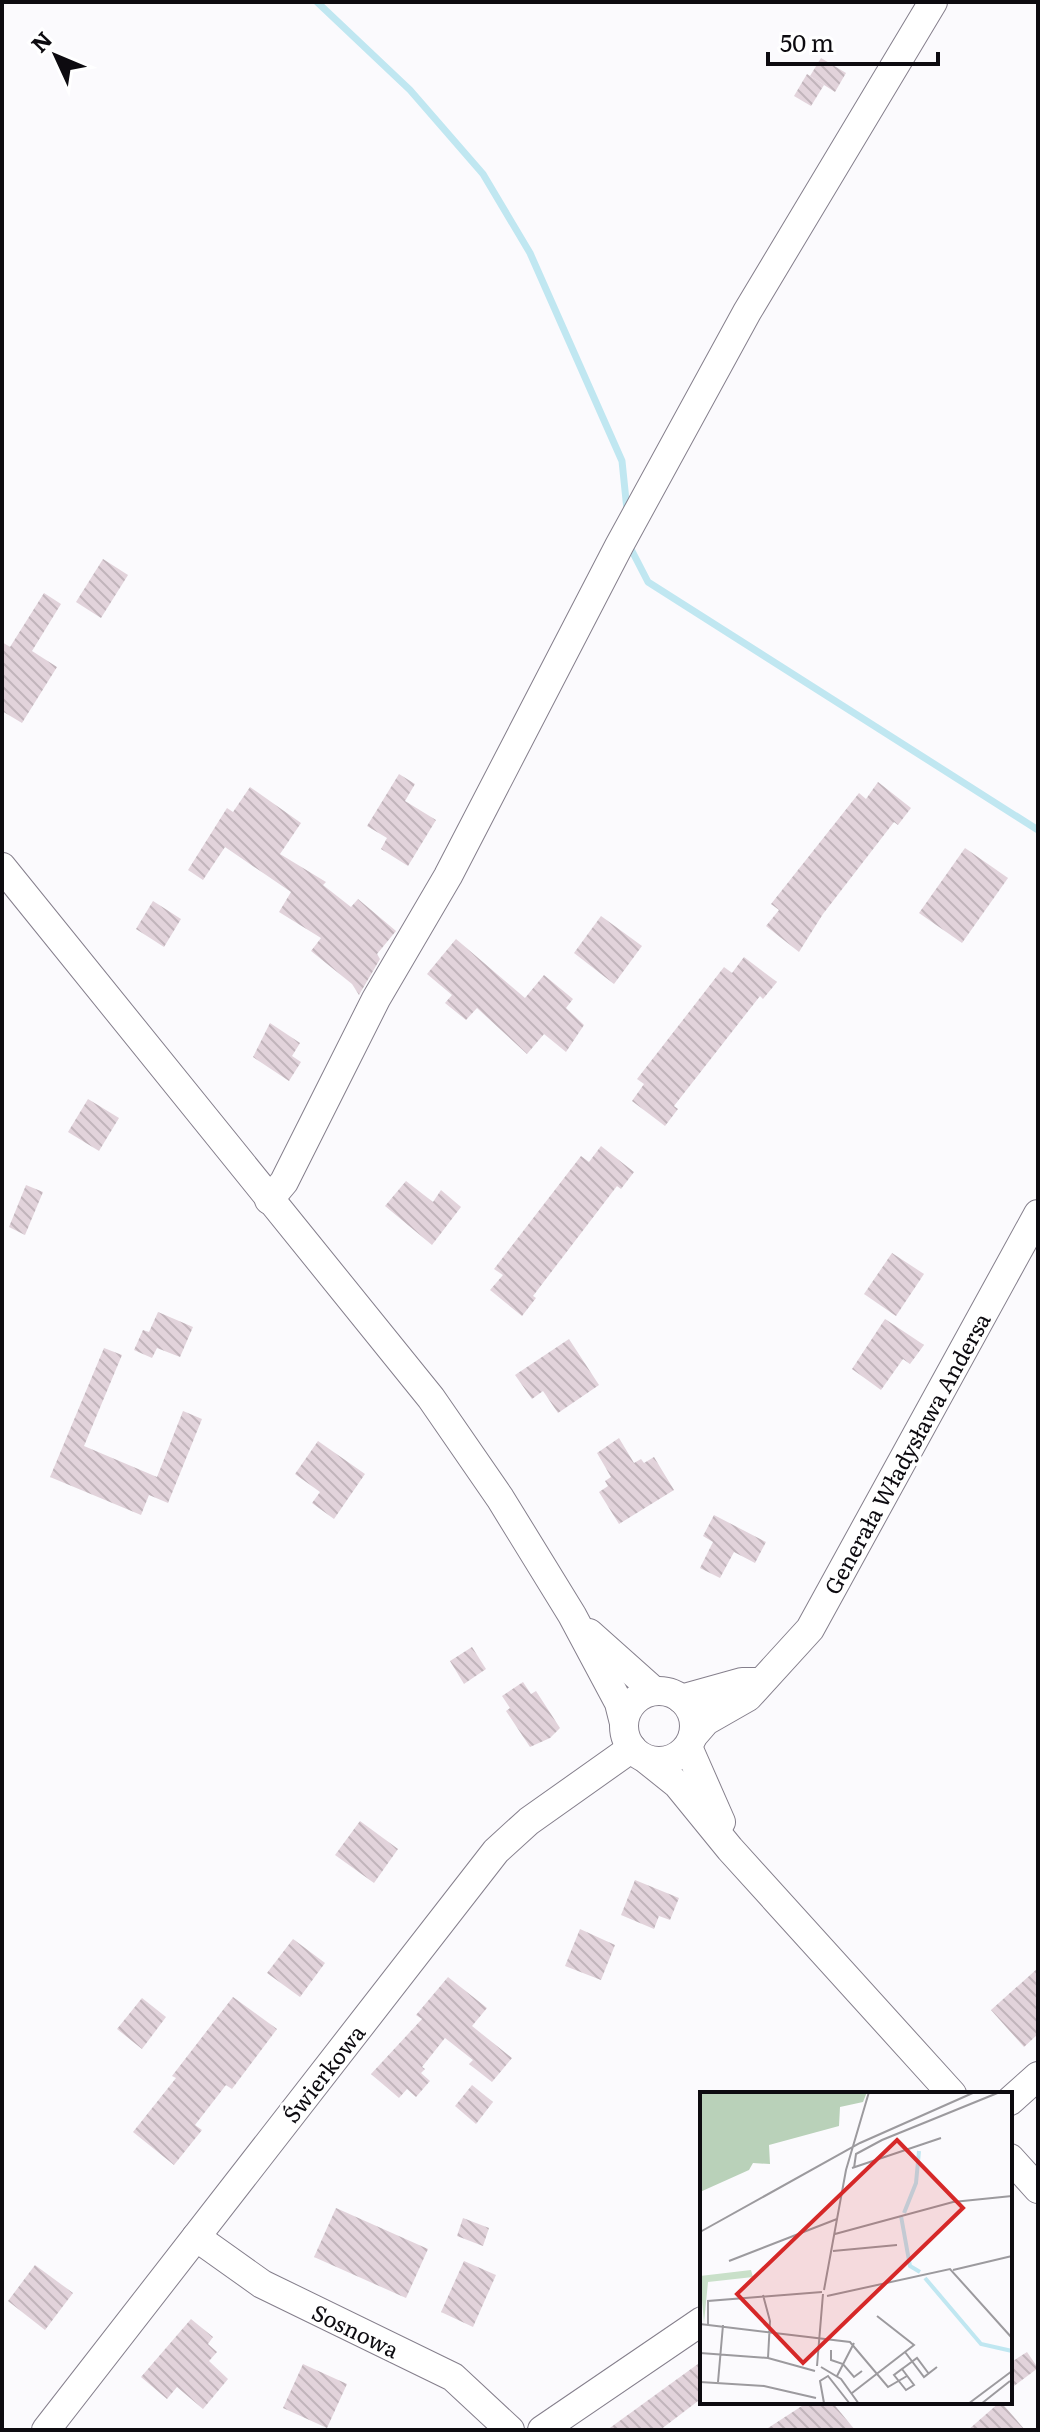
<svg xmlns="http://www.w3.org/2000/svg" width="1040" height="2432" font-family="Literata,serif">
<defs>
<pattern id="building-back-hatch" width="6" height="6" patternUnits="userSpaceOnUse" patternTransform="scale(2)"><rect width="6" height="6" fill="#e2d3db"/><path d="M-1 5l2 2M0 0l6 6M5-1l2 2" fill="none" stroke="#c1b4bb"/></pattern>
</defs>
<rect width="100%" height="100%" fill="#fbfafd"/>
<g fill="none" stroke-linecap="round" stroke-linejoin="round">
<g stroke="#c0e7f1" stroke-width="7">
<path d="M 317,2 L 410,90 L 483,174 L 530,253 L 622,461 L 627,510"/>
<path d="M 631,549 L 648,582 L 1038,830"/>
</g>
</g>
<g fill="url(#building-back-hatch)">
<path d="M 821,58 L 846,73 L 835,92 L 810,76 Z"/>
<path d="M 807,74 L 824,85 L 811,106 L 794,96 Z"/>
<path d="M 103,559 L 128,575 L 101,618 L 76,602 Z"/>
<path d="M 44,593 L 61,604 L 32,651 L 57,667 L 22,723 L 2,711 L 2,642 L 10,647 Z"/>
<path d="M 399,774 L 415,784 L 405,801 L 436,820 L 408,866 L 381,849 L 387,838 L 367,826 Z"/>
<path d="M 878,782 L 911,808 L 898,825 L 894,822 L 823,914 L 799,952 L 766,926 L 779,910 L 771,904 L 859,793 L 866,799 Z"/>
<path d="M 250,787 L 301,823 L 280,854 L 326,882 L 323,885 L 351,907 L 358,899 L 396,931 L 377,954 L 380,959 L 359,995 L 352,984 L 311,951 L 321,938 L 279,912 L 291,892 L 225,847 L 203,880 L 188,870 L 227,808 L 233,812 Z"/>
<path d="M 965,848 L 1008,878 L 962,943 L 919,913 Z"/>
<path d="M 153,901 L 181,919 L 164,947 L 136,929 Z"/>
<path d="M 601,916 L 642,946 L 614,984 L 574,953 Z"/>
<path d="M 456,939 L 525,998 L 544,975 L 573,999 L 566,1008 L 584,1025 L 566,1052 L 544,1034 L 527,1054 L 477,1008 L 466,1020 L 445,1003 L 452,995 L 427,974 Z"/>
<path d="M 744,957 L 777,982 L 763,999 L 760,996 L 674,1106 L 678,1109 L 665,1126 L 632,1101 L 644,1084 L 637,1079 L 724,967 L 732,973 Z"/>
<path d="M 270,1023 L 300,1043 L 292,1056 L 301,1062 L 289,1081 L 253,1057 Z"/>
<path d="M 88,1099 L 119,1118 L 99,1151 L 68,1132 Z"/>
<path d="M 601,1146 L 634,1172 L 621,1189 L 617,1186 L 533,1296 L 536,1298 L 522,1316 L 490,1290 L 503,1275 L 494,1269 L 581,1156 L 589,1162 Z"/>
<path d="M 406,1181 L 433,1202 L 441,1190 L 461,1207 L 432,1245 L 385,1206 Z"/>
<path d="M 26,1185 L 43,1192 L 25,1235 L 9,1227 Z"/>
<path d="M 892,1253 L 924,1274 L 896,1316 L 864,1294 Z"/>
<path d="M 158,1312 L 193,1327 L 180,1357 L 157,1348 L 152,1358 L 134,1350 L 143,1330 L 149,1332 Z"/>
<path d="M 885,1319 L 924,1345 L 910,1364 L 903,1359 L 881,1390 L 852,1369 Z"/>
<path d="M 569,1339 L 599,1385 L 558,1413 L 543,1391 L 532,1399 L 515,1375 Z"/>
<path d="M 104,1348 L 122,1355 L 84,1446 L 157,1477 L 183,1411 L 202,1419 L 168,1503 L 149,1495 L 141,1515 L 50,1477 Z"/>
<path d="M 619,1438 L 634,1463 L 641,1459 L 644,1463 L 654,1457 L 674,1490 L 619,1524 L 599,1492 L 608,1486 L 605,1481 L 611,1477 L 597,1453 Z"/>
<path d="M 318,1441 L 365,1474 L 334,1519 L 312,1503 L 320,1492 L 295,1474 Z"/>
<path d="M 714,1515 L 766,1542 L 755,1563 L 734,1552 L 720,1578 L 700,1568 L 713,1542 L 703,1536 Z"/>
<path d="M 472,1647 L 486,1669 L 464,1684 L 450,1661 Z"/>
<path d="M 523,1682 L 531,1694 L 536,1691 L 560,1728 L 550,1738 L 530,1747 L 506,1711 L 510,1708 L 502,1696 Z"/>
<path d="M 360,1821 L 398,1849 L 374,1883 L 335,1855 Z"/>
<path d="M 635,1880 L 679,1898 L 670,1920 L 659,1916 L 654,1929 L 621,1915 Z"/>
<path d="M 580,1929 L 615,1945 L 601,1980 L 565,1966 Z"/>
<path d="M 293,1939 L 325,1963 L 300,1997 L 267,1973 Z"/>
<path d="M 1038,1968 L 1038,2034 L 1024,2047 L 991,2010 Z"/>
<path d="M 448,1977 L 487,2008 L 472,2026 L 512,2058 L 492,2082 L 469,2064 L 473,2060 L 445,2038 L 422,2067 L 425,2069 L 421,2073 L 430,2081 L 416,2097 L 407,2089 L 399,2098 L 371,2074 L 422,2019 L 416,2015 Z"/>
<path d="M 233,1997 L 277,2029 L 232,2089 L 226,2085 L 195,2125 L 202,2130 L 174,2165 L 133,2132 L 176,2078 L 172,2076 Z"/>
<path d="M 142,1998 L 166,2017 L 142,2049 L 117,2029 Z"/>
<path d="M 472,2085 L 493,2102 L 476,2124 L 455,2106 Z"/>
<path d="M 336,2208 L 428,2249 L 406,2298 L 314,2257 Z"/>
<path d="M 463,2218 L 489,2228 L 483,2246 L 457,2236 Z"/>
<path d="M 464,2261 L 496,2275 L 473,2327 L 441,2312 Z"/>
<path d="M 35,2265 L 73,2293 L 45,2330 L 8,2301 Z"/>
<path d="M 191,2319 L 213,2337 L 208,2344 L 217,2352 L 209,2361 L 228,2379 L 203,2409 L 177,2387 L 167,2399 L 141,2377 Z"/>
<path d="M 1027,2352 L 1038,2368 L 1010,2389 L 1010,2363 Z"/>
<path d="M 702,2361 L 702,2398 L 660,2430 L 607,2430 Z"/>
<path d="M 303,2364 L 347,2384 L 327,2428 L 283,2408 Z"/>
<path d="M 808,2402 L 832,2402 L 855,2430 L 765,2430 Z"/>
<path d="M 1001,2402 L 1025,2430 L 968,2430 L 1000,2402 Z"/>
</g>
<g fill="none" stroke-linecap="round" stroke-linejoin="round">
<g stroke="#857f8c" stroke-width="30">
<g id="minor">
<path d="M 2,867 L 431,1398 L 500,1498 L 572,1615 L 619,1703 L 624,1723"/>
<path d="M 269,1200 L 284,1182 L 376,999 L 448,876 L 619,546 L 747,312 L 933,2"/>
<path d="M 589,1633 L 654,1691"/>
<circle cx="659" cy="1726" r="35"/>
<path d="M 681,1699 L 742,1682 L 760,1682"/>
<path d="M 693,1736 L 706,1721 L 748,1697 L 810,1629 L 1038,1214"/>
<path d="M 688,1747 L 721,1822"/>
<path d="M 647,1760 L 677,1784 L 730,1849 L 952,2094"/>
<path d="M 1010,2101 L 1038,2076"/>
<path d="M 1010,2158 L 1038,2189"/>
<path d="M 196,2237 L 262,2284 L 453,2377 L 510,2430"/>
<path d="M 46,2430 L 496,1851 L 529,1821 L 632,1748"/>
<path d="M 542,2430 L 702,2321"/>
</g>
</g>
<use href="#minor" stroke="#fff" stroke-width="28"/>
</g>
<g text-anchor="middle" dominant-baseline="central" stroke-width="7" stroke-linejoin="round" paint-order="stroke">
<g font-size="22" fill="#0d0b10" stroke="#fff">
<text transform="translate(906 1453) rotate(-61)">Generała Władysława Andersa</text>
<text transform="translate(323 2073) rotate(-52)">Świerkowa</text>
<text transform="translate(356 2330) rotate(26)">Sosnowa</text>
</g>
</g>
<g transform="translate(700 2092)">
<rect width="312" height="312" fill="#fbfafd"/>
<path d="M 51,178 L 53,185 L 8,190 L 4,231 L 0,184 Z" fill="#c9e0c9"/>
<path d="M 0,0 L 167,0 L 163,10 L 140,15 L 139,34 L 69,53 L 70,72 L 53,71 L 49,78 L 0,100 Z" fill="#b9d1b9"/>
<path fill="none" stroke="#c0e7f1" stroke-width="4" d="M 204,121 L 216,91 L 219,59M 201,124 L 210,174 L 220,180M 225,186 L 281,252 L 312,259"/>
<path fill="none" stroke="#9c9a9e" stroke-width="2" d="M 152,76 L 241,46M 154,76 L 156,62 L 182,48 L 300,0M 0,140 L 160,51 L 275,0M 135,142 L 253,110 L 312,104M 133,159 L 197,153M 29,169 L 137,127M 253,178 L 312,164M 124,198 L 146,78 L 169,0M 63,203 L 70,229 L 68,266M 127,204 L 250,177 L 312,246M 0,232 L 150,250 L 188,295 L 207,284M 8,232 L 8,209 L 122,200M 131,258 L 131,268 L 143,272 L 154,285 L 162,279M 205,260 L 224,285 L 237,275M 0,261 L 68,266 L 115,279M 117,274 L 123,202M 121,275 L 141,287 L 159,312M 202,277 L 214,293 L 206,298 L 194,283 ZM 202,277 L 217,266 L 229,282M 137,284 L 154,251M 0,290 L 64,294 L 116,306M 18,290 L 23,233M 152,301 L 214,253 L 177,224M 124,311 L 120,289 L 128,284 L 150,312M 268,312 L 312,279M 281,312 L 310,289"/>
<path fill="#d62828" fill-opacity="0.15" stroke="#d62828" stroke-width="4" d="M 197,48 L 263,116 L 103,271 L 37,202 Z"/>
<rect width="312" height="312" fill="none" stroke="#0d0b10" stroke-width="4"/>
</g>
<rect width="1040" height="2432" fill="none" stroke="#0d0b10" stroke-width="8"/>
<g transform="translate(56 56) rotate(314)" stroke="#ffffff" stroke-width="6" paint-order="stroke">
<path d="M0-6L14 30L0 20L-14 30Z" fill="#0d0b10"/>
<text y="-12" font-size="22" font-weight="bold" text-anchor="middle" fill="#0d0b10">N</text>
</g>
<path d="M768 52v12h170v-12" fill="none" stroke="#0d0b10" stroke-width="4"/>
<text x="780" y="52" font-size="24" fill="#0d0b10" stroke="#ffffff" stroke-width="6" paint-order="stroke">50 m</text>
</svg>
